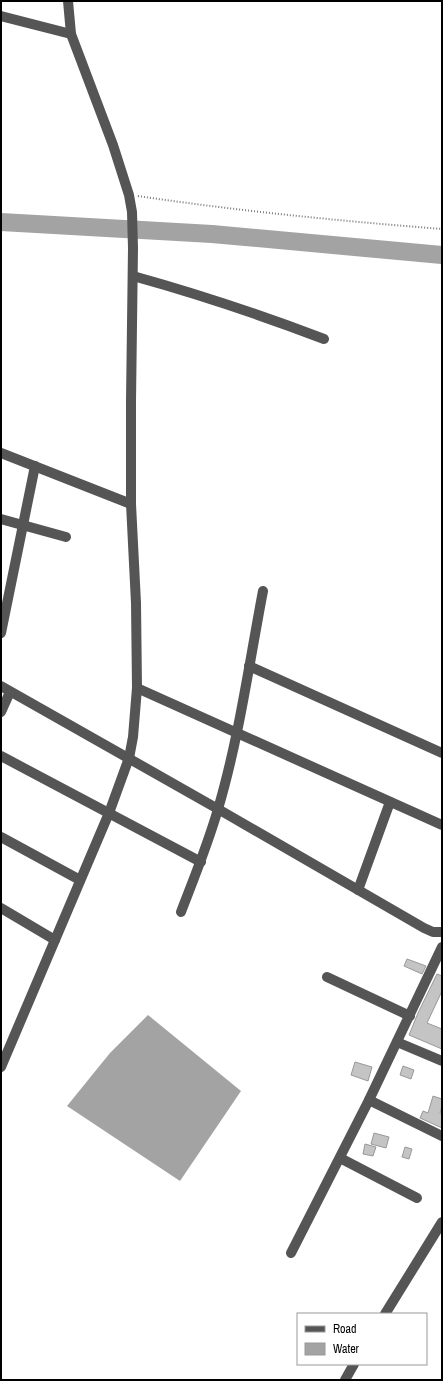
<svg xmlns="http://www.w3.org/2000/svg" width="443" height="1381" font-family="'Archivo Narrow',sans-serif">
<rect width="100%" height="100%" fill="#fff"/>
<path fill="#a3a3a3" d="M 148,1015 L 241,1091 L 180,1181 L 67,1106 L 110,1053 Z"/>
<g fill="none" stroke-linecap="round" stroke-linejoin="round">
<path stroke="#a3a3a3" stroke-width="18" d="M 1,222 L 212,234 L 442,255"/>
</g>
<g fill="#c4c4c4" stroke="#999">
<path d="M 407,959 L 426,966 L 422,974 L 404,966 Z"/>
<path d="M 437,974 L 442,976 L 442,991 L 427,1023 L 442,1029 L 442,1049 L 409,1035 L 418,1013 Z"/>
<path d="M 355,1062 L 372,1067 L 368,1081 L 351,1075 Z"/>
<path d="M 403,1066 L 414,1070 L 411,1079 L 400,1075 Z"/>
<path d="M 433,1096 L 442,1099 L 442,1106 L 440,1113 L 442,1114 L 442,1128 L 420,1118 L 423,1111 L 428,1113 Z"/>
<path d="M 374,1133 L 389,1137 L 386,1148 L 371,1144 Z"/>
<path d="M 365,1144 L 376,1147 L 373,1156 L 363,1154 Z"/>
<path d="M 405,1147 L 412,1149 L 409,1159 L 402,1157 Z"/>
</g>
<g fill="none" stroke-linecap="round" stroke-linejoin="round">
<path stroke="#777" stroke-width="2" stroke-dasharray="1 2" stroke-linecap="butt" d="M 138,196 C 239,211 340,221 442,229"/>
<g stroke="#555" stroke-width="10">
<path d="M 1,16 L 71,34"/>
<path d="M 133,276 C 198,294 261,315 324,339"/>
<path d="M 1,453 L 131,504"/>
<path d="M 1,519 L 66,537"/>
<path d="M 1,633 L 35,466"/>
<path d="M 249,666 L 442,753"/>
<path d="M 1,686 L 218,809 L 424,928 L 433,932 L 442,932"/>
<path d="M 137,688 L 442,825"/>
<path d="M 1,712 L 10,692"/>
<path d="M 1,756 L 201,862"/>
<path d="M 1,837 L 80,880"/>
<path d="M 358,890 L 390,802"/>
<path d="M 1,908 L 55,940"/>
<path d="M 181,912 C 194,878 208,844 218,809 C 239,738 249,664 263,591"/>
<path d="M 327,977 L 410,1016"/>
<path d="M 397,1042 L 442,1061"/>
<path d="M 1,1067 L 109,813 L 129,758 L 133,737 L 137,688 L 136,603 L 131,504 L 131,401 L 133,248 L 132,212 L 129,195 L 113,145 L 71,34 L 68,1"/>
<path d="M 369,1100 L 442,1136"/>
<path d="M 340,1158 L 417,1198"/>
<path d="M 291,1253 L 369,1100 L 442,947"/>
<path d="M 385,1314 L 442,1222"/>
<path d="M 345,1380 L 354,1364"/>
</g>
</g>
<rect width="443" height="1381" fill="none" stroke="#000000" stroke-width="4"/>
<rect x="297" y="1313" width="130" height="52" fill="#ffffff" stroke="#999999"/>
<rect x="305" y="1326" width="20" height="6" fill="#555555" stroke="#999999"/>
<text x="333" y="1333" font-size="12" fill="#000000">Road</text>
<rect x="305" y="1343" width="20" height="12" fill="#a3a3a3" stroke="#999999"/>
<text x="333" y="1353" font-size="12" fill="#000000">Water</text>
</svg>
